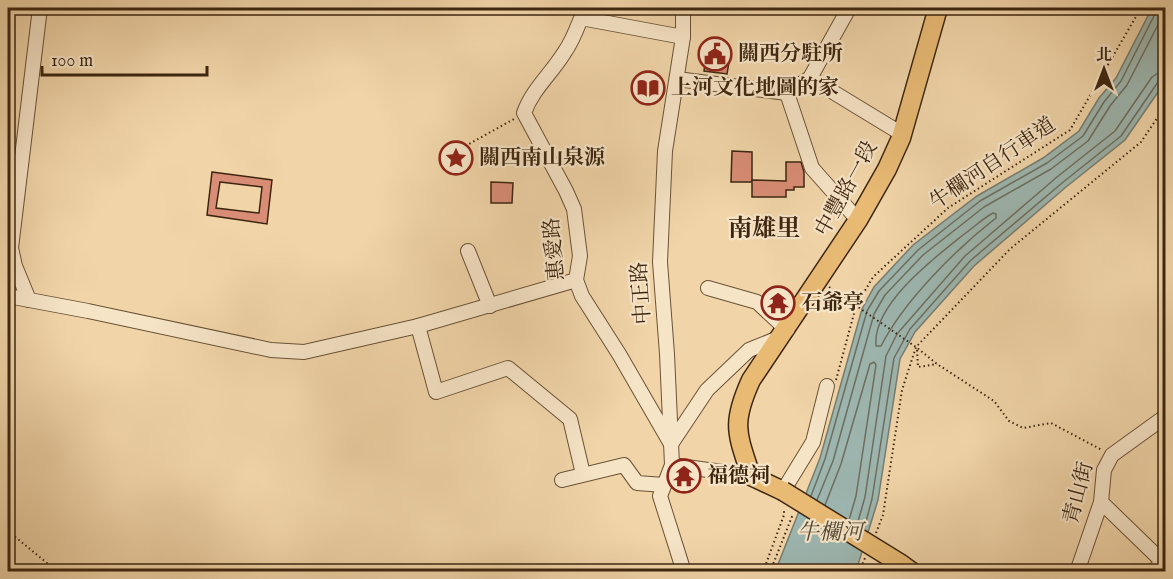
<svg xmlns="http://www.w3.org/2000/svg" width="1173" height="579" font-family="'IM FELL English','Noto Serif TC',serif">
<rect width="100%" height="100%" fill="#f1d5a9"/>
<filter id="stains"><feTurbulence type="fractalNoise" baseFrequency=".00333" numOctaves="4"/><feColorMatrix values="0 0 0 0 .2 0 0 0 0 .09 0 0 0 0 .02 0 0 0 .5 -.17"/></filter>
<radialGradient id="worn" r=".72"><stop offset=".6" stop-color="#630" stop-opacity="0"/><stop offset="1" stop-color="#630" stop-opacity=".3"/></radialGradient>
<path fill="#9db7b1" stroke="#777d71" stroke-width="1.5" d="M 1152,8 L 1165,8 L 1165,82 L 1125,140 L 1066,187 L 974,266 L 915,332 L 900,359 L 878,500 L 856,571 L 775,572 L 820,458 L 862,309 L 874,287 L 913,245 L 977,196 L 1043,158 L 1079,131 L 1099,98 L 1116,78 Z"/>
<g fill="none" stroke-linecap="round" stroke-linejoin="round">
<g stroke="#6d6e60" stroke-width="1.5">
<path d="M 993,213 L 996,214 L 996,218 C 956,249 904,301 881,346 L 876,346 C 872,305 934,258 963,235 C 973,228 982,219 993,213 Z"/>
<path d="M 811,496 L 825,459 L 867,311 L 879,291 L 918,250 L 980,201 L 1047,163 L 1083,136 L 1104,102 L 1121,81 L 1156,12 L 1157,8"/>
<path d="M 817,500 L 833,461 L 874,314 L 885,295 L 923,255 L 984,207 L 1051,169 L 1088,141 L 1110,106 L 1127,85 L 1163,15 L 1165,8"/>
<path d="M 825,505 L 841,464 L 870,364 L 874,362 L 876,365 L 856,496 L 849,520"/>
<path d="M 857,525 L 865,497 L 886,356 L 897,334 L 965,256 L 1057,177 L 1115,131 L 1152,77 L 1158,73 L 1166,71"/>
<path d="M 864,529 L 872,499 L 894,358 L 910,329 L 970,261 L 1062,183 L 1121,136 L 1158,82 L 1166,79"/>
</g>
</g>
<g fill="#d98d76" stroke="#3d2610" stroke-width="1.5" fill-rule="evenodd">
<path d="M 708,39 L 725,42 L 722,60 L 729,62 L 727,74 L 704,71 Z"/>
<path d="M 732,151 L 752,152 L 752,182 L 731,182 Z"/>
<path d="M 786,162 L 801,162 L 804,172 L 804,187 L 794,187 L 794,190 L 786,190 L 786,197 L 752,197 L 752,180 L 786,181 Z"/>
<path d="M 212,172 L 272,180 L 267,224 L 207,215 ZM 220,182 L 262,187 L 259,213 L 216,208 Z"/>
<path d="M 491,182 L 513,183 L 512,203 L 491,203 Z"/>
</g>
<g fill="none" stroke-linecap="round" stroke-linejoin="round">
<g stroke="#6a5236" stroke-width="16">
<g id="minor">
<path d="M 683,8 L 683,37 L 665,151 L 660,262 L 667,354 L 672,465 L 660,496 L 684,572"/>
<path d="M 683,37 L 581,18 C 576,31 572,42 564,53 C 551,74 532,90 524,113 L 566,191 L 574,209 L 580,256 L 576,280 L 582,296 L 619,354 L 671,444 L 707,390 L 749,350 L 781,337"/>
<path d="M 810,78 L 902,134"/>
<path d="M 677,79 L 787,93 L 810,78 L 849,8"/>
<path d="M 787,93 L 812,168 L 858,220"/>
<path d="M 468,251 L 490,306"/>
<path d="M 708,288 L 757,302 L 787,330"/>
<path d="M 8,296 L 88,311 L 271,350 L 304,352 L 418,326 L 576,280"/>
<path d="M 29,300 L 15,266 L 11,248 L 40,8"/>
<path d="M 418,326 L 436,392 L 508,368 L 570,419 L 583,474"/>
<path d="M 672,465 L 751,476"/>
<path d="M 562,480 L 624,465 L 637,483 L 664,485"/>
<path d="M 783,491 L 813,442 L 827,386"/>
<path d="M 1101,502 L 1166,565"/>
<path d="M 1155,569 L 1156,572"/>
<path d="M 1077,572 L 1101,502 L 1104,470 L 1112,455 L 1166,416"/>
</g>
</g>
<g stroke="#3d2610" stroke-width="21">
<g id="major">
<path d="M 783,491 L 751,476 C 737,433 731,424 751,380 L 858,220 L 887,169 L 901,138 L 938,8"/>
<path d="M 901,564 L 912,572"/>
</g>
</g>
<g stroke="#3d2610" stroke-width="2" stroke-dasharray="1.5 3" stroke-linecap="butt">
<path d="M 461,169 L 456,158 L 469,144 L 514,119"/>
<path d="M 829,287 L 916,347 L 937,364 L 994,401 L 1009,421 L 1023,428 L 1051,423 L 1102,450"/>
<path d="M 917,350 L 918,367 L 937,364"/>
<path d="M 836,380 L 856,306 L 873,277 L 948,208 L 1070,130 L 1141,8"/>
<path d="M 8,531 L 47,563 L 64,572"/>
<path d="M 876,533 L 883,515 L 902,390 L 916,347 L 1010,249 L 1141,142 L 1166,105"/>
<path d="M 763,572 L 784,515 L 784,509"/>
<path d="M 770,572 L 793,514"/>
<path d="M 859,572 L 865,558"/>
</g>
<use href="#minor" stroke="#f6e4c7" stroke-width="14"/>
<use href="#major" stroke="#e8ba74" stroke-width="18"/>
<g stroke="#3d2610" stroke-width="21" stroke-linecap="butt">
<path id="major-bridge" d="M 783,491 L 901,564"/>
</g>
<use href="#major-bridge" stroke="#e8ba74" stroke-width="18"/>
</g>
<defs>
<g id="civic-ring" transform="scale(1.725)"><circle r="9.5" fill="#f6e4c7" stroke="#8f2418" stroke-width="1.5"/><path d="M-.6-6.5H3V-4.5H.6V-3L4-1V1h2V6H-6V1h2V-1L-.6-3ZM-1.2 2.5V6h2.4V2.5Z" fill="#8f2418"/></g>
<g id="library-ring" transform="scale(1.725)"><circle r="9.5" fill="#f6e4c7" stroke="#8f2418" stroke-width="1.5"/><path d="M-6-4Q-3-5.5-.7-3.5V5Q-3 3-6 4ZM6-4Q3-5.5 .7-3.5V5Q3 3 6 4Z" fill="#8f2418"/></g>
<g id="sight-ring" transform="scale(1.725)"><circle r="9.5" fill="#f6e4c7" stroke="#8f2418" stroke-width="1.5"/><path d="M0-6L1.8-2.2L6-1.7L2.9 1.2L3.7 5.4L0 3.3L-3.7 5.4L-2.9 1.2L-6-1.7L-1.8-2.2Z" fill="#8f2418"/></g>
<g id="temple-ring" transform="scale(1.725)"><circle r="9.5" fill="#f6e4c7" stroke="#8f2418" stroke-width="1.5"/><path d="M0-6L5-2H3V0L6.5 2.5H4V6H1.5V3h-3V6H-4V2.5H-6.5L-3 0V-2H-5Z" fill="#8f2418"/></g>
</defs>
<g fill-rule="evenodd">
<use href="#civic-ring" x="715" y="54"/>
<use href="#library-ring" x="648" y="88"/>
<use href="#sight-ring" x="456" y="158"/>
<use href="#temple-ring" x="778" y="303"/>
<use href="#temple-ring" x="684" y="476"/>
</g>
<g text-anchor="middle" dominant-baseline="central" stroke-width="4.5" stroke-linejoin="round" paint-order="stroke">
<g font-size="21" font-weight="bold" fill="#3d2610" stroke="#f6e4c7" text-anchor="start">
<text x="738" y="54">關西分駐所</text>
<text x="671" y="88">上河文化地圖的家</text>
<text x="479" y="158">關西南山泉源</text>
<text x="801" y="303">石爺亭</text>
<text x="707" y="476">福德祠</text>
</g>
<g font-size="21" fill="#3d2610" stroke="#f6e4c7">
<text transform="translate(993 164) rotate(-34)">牛欄河自行車道</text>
<text transform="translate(847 189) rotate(-61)">中豐路一段</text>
<text transform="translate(555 249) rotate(-95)">惠愛路</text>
<text transform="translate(642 293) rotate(-94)">中正路</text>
<text transform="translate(1079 493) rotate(-75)">青山街</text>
</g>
<g font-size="22" font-style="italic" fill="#554a38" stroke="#f6e4c7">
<text x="830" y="533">牛欄河</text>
</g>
<g font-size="24" font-weight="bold" fill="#3d2610" stroke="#f6e4c7">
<text x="764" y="229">南雄里</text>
</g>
</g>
<rect width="1173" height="579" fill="none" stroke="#f1d5a9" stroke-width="30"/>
<rect x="9" y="9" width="1155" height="561" fill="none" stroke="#3d2610" stroke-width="3"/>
<rect x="15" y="15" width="1143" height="549" fill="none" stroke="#3d2610" stroke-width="1.5"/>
<g transform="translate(1104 69)" stroke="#f6e4c7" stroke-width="4.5" paint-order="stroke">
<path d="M0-4.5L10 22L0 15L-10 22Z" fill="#3d2610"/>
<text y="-9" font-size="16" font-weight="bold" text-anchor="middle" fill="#3d2610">北</text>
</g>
<path d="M42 66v9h165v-9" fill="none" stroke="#3d2610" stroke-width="3"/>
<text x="51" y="66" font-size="18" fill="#3d2610" stroke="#f6e4c7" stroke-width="4.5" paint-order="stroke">100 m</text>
<rect width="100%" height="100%" filter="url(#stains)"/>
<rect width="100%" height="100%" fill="url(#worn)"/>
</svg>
